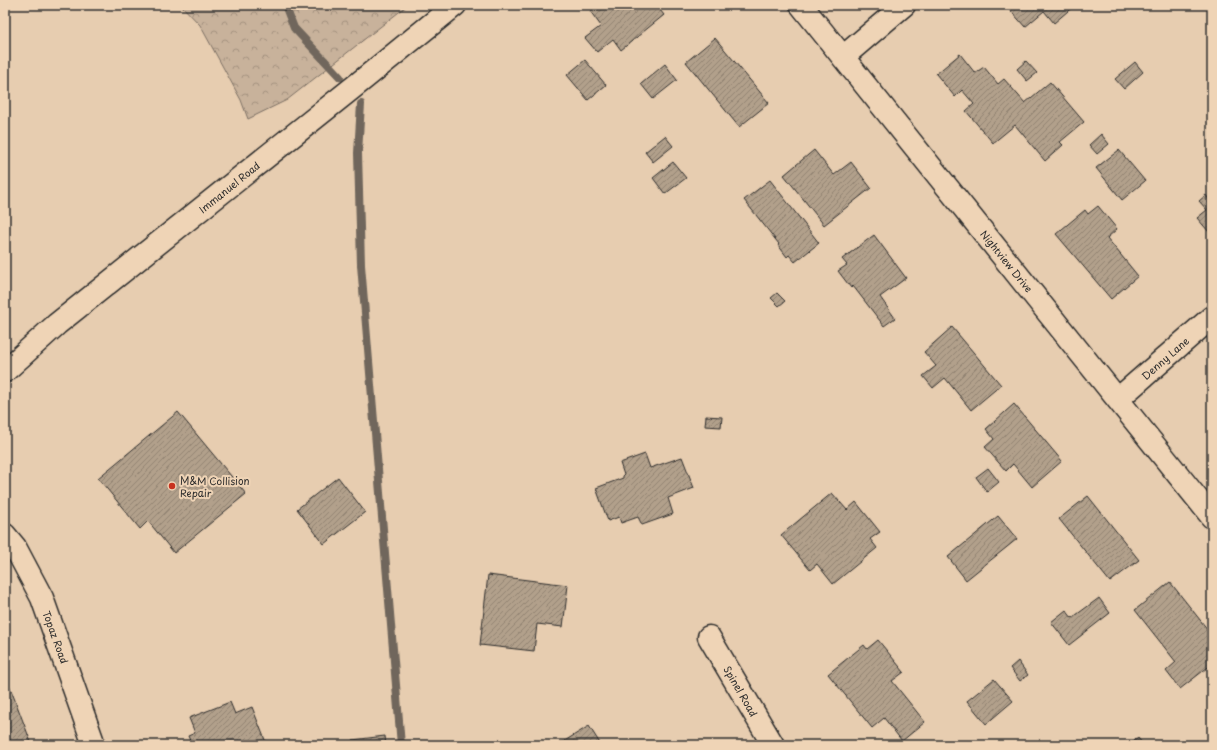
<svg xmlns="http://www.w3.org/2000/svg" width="1217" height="750" font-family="'Playpen Sans',sans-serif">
<defs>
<pattern id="forest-crowns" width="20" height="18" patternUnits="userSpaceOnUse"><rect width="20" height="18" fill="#c8b29b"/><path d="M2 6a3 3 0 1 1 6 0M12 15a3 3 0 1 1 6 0" fill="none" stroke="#a3917f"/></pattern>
<pattern id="building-hatch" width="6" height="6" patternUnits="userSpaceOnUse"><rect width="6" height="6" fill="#b2a08b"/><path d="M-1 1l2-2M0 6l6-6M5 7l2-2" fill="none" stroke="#918372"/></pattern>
</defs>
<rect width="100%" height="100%" fill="#e7cdb0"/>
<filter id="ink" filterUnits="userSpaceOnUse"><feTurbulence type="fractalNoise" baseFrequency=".025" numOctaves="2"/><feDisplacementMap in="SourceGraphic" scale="8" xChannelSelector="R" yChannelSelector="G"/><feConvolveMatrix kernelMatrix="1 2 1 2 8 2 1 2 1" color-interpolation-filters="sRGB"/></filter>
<g filter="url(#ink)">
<path fill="url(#forest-crowns)" stroke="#7a6e63" d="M 181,5 L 408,5 L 287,100 L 248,119 L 241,100 L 200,25 Z"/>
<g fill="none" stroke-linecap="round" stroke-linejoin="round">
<g stroke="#6f665b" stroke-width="8">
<path d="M 285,5 L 294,28 L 340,77"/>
<path d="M 361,104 L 358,153 L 361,265 L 401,745"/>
</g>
</g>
<g fill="url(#building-hatch)" stroke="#2b2b2b">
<path d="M 598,5 L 656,5 L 664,15 L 621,50 L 613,39 L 597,52 L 585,38 L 601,26 L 590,11 Z"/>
<path d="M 1006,5 L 1075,5 L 1054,23 L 1044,11 L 1025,27 Z"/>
<path d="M 715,38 L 769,103 L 739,127 L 686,62 Z"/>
<path d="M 960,54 L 975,73 L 984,67 L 998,84 L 1004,79 L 1025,103 L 1050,82 L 1084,122 L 1060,142 L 1063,145 L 1045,161 L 1015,125 L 993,143 L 966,111 L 974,104 L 962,90 L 955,97 L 936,74 Z"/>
<path d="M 585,60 L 606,85 L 588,100 L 567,75 Z"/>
<path d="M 1026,61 L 1037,73 L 1027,81 L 1017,69 Z"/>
<path d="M 1135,62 L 1143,72 L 1124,89 L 1115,79 Z"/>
<path d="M 665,64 L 677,80 L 653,99 L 641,84 Z"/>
<path d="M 1101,134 L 1109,144 L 1097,154 L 1089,145 Z"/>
<path d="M 665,136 L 673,146 L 653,162 L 645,152 Z"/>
<path d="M 814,150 L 834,175 L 851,162 L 871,188 L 824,225 L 784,175 Z"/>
<path d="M 1119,150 L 1145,181 L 1122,200 L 1096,168 Z"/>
<path d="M 673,162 L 686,178 L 665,194 L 653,178 Z"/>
<path d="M 770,180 L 819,243 L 795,262 L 789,255 L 787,257 L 778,245 L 779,244 L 744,200 Z"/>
<path d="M 1206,195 L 1212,204 L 1212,230 L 1209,232 L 1197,218 L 1207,210 L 1199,201 Z"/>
<path d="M 1098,206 L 1117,229 L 1107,238 L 1138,276 L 1111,299 L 1056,234 L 1085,210 L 1088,214 Z"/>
<path d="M 874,235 L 906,278 L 880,297 L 895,318 L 884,326 L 853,286 L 851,288 L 838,271 L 847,265 L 842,259 Z"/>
<path d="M 777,293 L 785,301 L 779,306 L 771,298 Z"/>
<path d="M 952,327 L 1001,385 L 971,410 L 945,378 L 933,388 L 923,376 L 936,366 L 924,352 Z"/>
<path d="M 1014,404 L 1062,461 L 1032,487 L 1013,464 L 1006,471 L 985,447 L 994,439 L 986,429 Z"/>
<path d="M 178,412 L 246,494 L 174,553 L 148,521 L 140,529 L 98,478 Z"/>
<path d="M 706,416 L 722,417 L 721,427 L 705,426 Z"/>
<path d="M 645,454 L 650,468 L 682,457 L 694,488 L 668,498 L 673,514 L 642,525 L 638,517 L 621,523 L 619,517 L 608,521 L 596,488 L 623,478 L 623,476 L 624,475 L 620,463 Z"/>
<path d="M 988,468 L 999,482 L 987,492 L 976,477 Z"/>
<path d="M 338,477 L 365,512 L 324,544 L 297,509 Z"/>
<path d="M 832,493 L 847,510 L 856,502 L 880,532 L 870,539 L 877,548 L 833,584 L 817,564 L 810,570 L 781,535 Z"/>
<path d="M 1088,496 L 1139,560 L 1110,582 L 1059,519 Z"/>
<path d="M 998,516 L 1017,539 L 966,580 L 948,557 Z"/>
<path d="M 488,575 L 568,585 L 563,627 L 537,624 L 534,651 L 480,645 Z"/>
<path d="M 1170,582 L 1212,635 L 1212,664 L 1180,689 L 1166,671 L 1176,662 L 1135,610 Z"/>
<path d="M 1099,598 L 1110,613 L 1069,645 L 1051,622 L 1066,610 L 1072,618 Z"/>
<path d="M 878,640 L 904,672 L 892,681 L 925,722 L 902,741 L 884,718 L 872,728 L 828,674 L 864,645 L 867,649 Z"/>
<path d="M 1018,661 L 1028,675 L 1020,681 L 1010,668 Z"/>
<path d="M 5,674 L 32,745 L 5,745 Z"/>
<path d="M 994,679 L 1013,701 L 986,724 L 967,701 Z"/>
<path d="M 230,702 L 235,714 L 252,707 L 267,745 L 192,745 L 188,736 L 195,733 L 189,718 Z"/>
<path d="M 589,726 L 601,745 L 558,745 Z"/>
<path d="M 385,736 L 386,745 L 353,745 L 352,740 Z"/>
<path d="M 1138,738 L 1144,745 L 1129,745 Z"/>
</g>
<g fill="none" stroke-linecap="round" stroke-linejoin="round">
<g stroke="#2b2b2b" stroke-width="25">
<g id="street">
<path d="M 801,5 L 1212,517"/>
<path d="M 843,57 L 904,5"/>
<path d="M 1118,399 L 1212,317"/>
<path d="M 5,535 L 15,547 L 42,598 L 94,745"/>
<path d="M 709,637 L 773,745"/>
</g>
</g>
<g stroke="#2b2b2b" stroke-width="25">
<path id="secondary" d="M 5,371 L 57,324 L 360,82 L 455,5"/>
</g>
<use href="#street" stroke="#efd4b6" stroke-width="22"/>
<use href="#secondary" stroke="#efd4b6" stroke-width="22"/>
</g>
</g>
<circle fill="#c8321e" stroke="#efd4b6" stroke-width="1.5" cx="172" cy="486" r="4"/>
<g text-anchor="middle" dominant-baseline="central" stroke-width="4" stroke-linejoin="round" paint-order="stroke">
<g font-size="10" fill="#2b2b2b" stroke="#efd4b6">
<text transform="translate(229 187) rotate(-39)">Immanuel Road</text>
<text transform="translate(1007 261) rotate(51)">Nightview Drive</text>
<text transform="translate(1165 358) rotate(-41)">Denny Lane</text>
<text transform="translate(56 637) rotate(70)">Topaz Road</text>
<text transform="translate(741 691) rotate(60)">Spinel Road</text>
</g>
<g font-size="10" fill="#2b2b2b" stroke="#efd4b6" text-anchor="start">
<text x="180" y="480">M&amp;M Collision<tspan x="180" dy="12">Repair</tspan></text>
</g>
</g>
<rect width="1217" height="750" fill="none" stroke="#efd4b6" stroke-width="20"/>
<rect x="10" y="10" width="1197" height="730" fill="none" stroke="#2b2b2b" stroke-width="1.5" filter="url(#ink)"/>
</svg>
